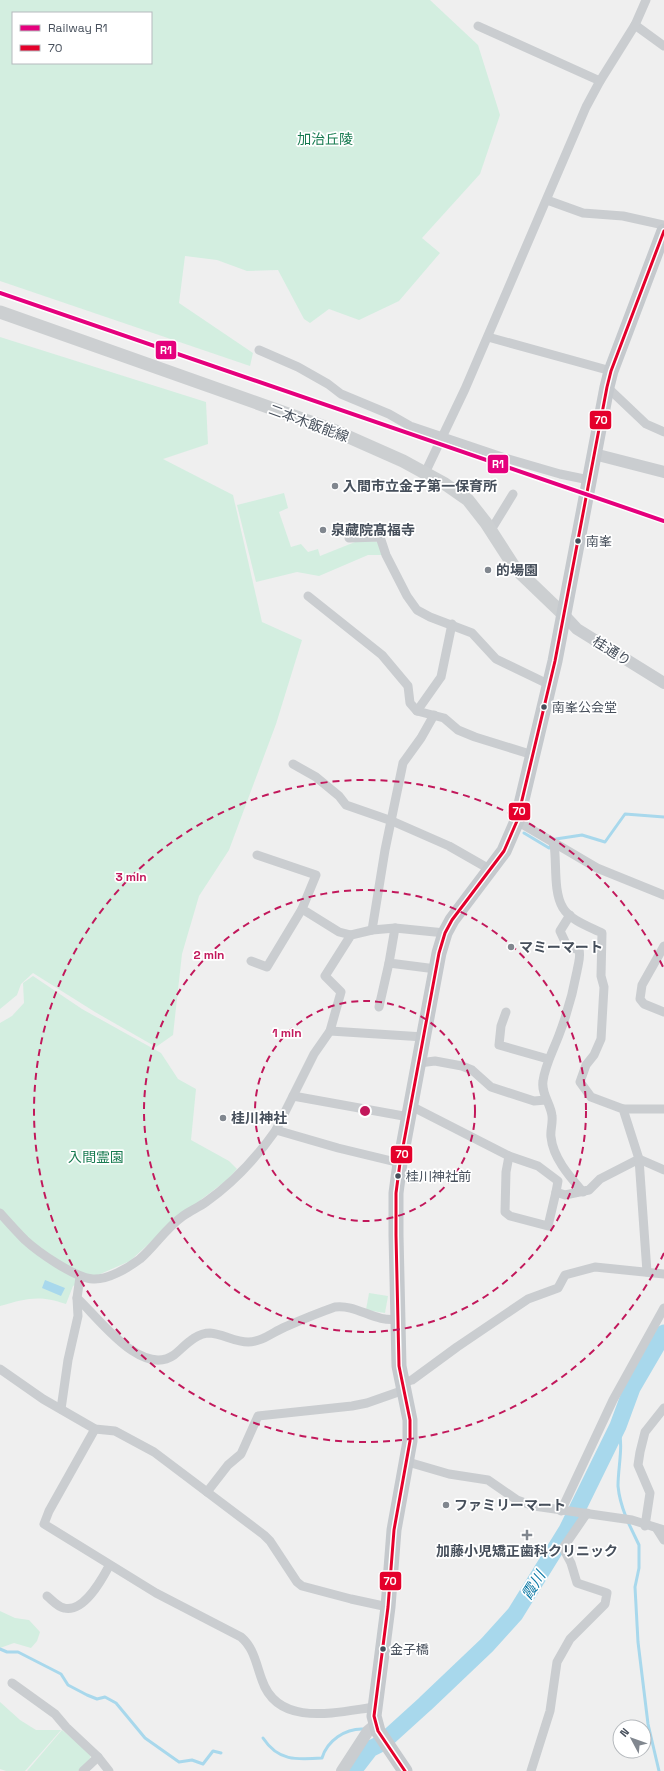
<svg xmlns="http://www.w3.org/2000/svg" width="664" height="1771" font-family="'Space Grotesk','Noto Sans JP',sans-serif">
<rect width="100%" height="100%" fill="#efefef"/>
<g fill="#d3eee0" fill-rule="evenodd">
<path d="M 0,0 L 430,0 L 478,45 L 500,115 L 480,174 L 422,238 L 440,253 L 399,301 L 359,320 L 329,309 L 310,323 L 304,319 L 278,270 L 247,271 L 217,260 L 185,256 L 179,303 L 253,353 L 250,366 L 0,281 ZM 13,13 L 151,13 L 151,63 L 13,63 Z"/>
<path d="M 0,337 L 206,402 L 208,444 L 163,459 L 233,495 L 262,622 L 302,640 L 276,724 L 229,850 L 199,896 L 182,954 L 173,1035 L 156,1047 L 95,1012 L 33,973 L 21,984 L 17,995 L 0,1009 Z"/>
<path d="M 284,493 L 288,508 L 279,512 L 291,547 L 301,544 L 308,552 L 318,549 L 320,556 L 360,540 L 380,542 L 383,555 L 368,555 L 319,576 L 297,572 L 256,582 L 237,505 Z"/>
<path d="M 33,976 L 82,1009 L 161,1053 L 178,1079 L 196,1089 L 191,1140 L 229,1161 L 237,1169 L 227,1180 L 178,1217 L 130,1261 L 73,1286 L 66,1304 C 39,1295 28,1298 0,1306 L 0,1023 L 12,1016 L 24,1003 L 23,983 Z"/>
<path d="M 369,1293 L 388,1296 L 385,1313 L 366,1310 Z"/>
<path d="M 0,1611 L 15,1618 L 29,1620 L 40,1632 L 37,1641 L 31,1648 L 14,1643 L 0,1648 Z"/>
<path d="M 0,1702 L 20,1720 L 36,1730 L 61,1730 L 25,1771 L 6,1771 L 0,1769 Z"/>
<path d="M 62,1730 L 91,1754 L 90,1759 L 78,1771 L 27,1771 Z"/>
</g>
<path fill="#a8d8ec" d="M 45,1280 L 65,1288 L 61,1296 L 42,1288 Z"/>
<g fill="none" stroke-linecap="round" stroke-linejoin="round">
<g stroke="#a8d8ec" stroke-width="3">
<path d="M 524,833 L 549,848 L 556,839 L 582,835 L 605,842 L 625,814 L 664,817"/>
<path d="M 618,1426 C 624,1446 618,1466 618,1486 C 619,1497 622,1507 626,1517"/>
<path d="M 628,1522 L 639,1545 L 639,1568 L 635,1587 L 638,1642 L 648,1724 L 659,1771"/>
<path d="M 0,1649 L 7,1652 L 18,1652 L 61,1674 L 68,1685 L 87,1695 L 97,1699 L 105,1697 L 116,1703 L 145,1738 L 179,1762 L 192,1760 L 203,1764 L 213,1751 L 221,1753"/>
<path d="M 263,1738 C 278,1761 296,1760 322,1758 C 327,1741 345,1728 364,1729"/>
</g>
<path stroke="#a8d8ec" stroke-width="17" d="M 353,1771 L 370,1749 L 382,1743 L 425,1704 L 487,1645 L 515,1614 L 567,1530 L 618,1426 L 632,1388 L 664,1333"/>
<g stroke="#cacdd0" stroke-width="9">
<path d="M 635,25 L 664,46"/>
<path d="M 478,26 L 600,81"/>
<path d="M 547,200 L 583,213 L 623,216 L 664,225"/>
<path d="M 488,337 L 611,371"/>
<path d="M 259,350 L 298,367 L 328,384 L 341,394 L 389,414 L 410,426 L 505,458 L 560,474 L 589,480"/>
<path d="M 607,387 L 646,424 L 664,432"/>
<path d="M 425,473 L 465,389 L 586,107 L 600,81 L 635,25 L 646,0"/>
<path d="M 491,530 L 513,494"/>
<path d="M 349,538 L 380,537 L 386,555 L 407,596 L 417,610 L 430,617 L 472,633 L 496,659 L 550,685"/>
<path d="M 308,596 L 382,655 L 408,686 L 410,703 L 417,711 L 444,718 L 458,730 L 475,737 L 533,755"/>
<path d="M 417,711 L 441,677 L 452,624"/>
<path d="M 293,764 L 316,777 L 339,796 L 346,805 L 392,821 L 449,846 L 491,870"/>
<path d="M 517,821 L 597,868 L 664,895"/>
<path d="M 257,855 L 316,875 L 302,909 L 339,932 L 351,935"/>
<path d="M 570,915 L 560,931 L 567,946 L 579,950 C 581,956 578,965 577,971 C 573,993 567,1014 559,1035 C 553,1051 545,1065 543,1081 C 541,1094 551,1104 552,1116 C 553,1123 550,1131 551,1137 C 553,1158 570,1177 583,1192"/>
<path d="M 395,928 L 389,963 L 436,969"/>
<path d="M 372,930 L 395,928 L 445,933"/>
<path d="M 664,946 L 642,985 L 640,999 L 644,1004 L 664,1012"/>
<path d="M 251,961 L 267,967 L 302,909"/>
<path d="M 379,1007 L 389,963"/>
<path d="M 506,1012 L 501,1026 L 499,1045 L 548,1059"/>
<path d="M 330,1031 L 424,1037"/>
<path d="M 419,1063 L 435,1061 L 462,1066 L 472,1070 L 491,1087 L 534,1101 L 546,1100"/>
<path d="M 293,1096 L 409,1117"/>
<path d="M 411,1106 L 509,1156 L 538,1166 L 558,1181 L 556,1192 L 565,1195 L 589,1190 L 600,1179 L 639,1159 L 623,1109 L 591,1097 L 580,1082 L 586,1065 L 594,1055 L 601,1039 L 604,987 L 601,976 L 602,933 C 590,927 570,920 563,908 C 553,892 557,863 554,844"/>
<path d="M 623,1109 L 664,1109"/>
<path d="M 276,1130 L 338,1148 L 400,1163"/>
<path d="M 509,1156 L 506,1172 L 505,1212 L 510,1216 L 548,1226 L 556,1192"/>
<path d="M 0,1213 C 8,1222 16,1231 25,1240 C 38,1252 75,1278 93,1279 C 108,1280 128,1268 140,1259 C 155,1246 166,1228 183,1216 C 190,1211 199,1207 206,1202 C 233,1183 257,1157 276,1130 L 314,1054 L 330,1031 L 341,992 L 325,976 L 351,935 L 372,930 L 385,850 L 403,763 L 421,738 L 434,715"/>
<path d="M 647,1272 L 639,1159 L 664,1170"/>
<path d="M 77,1298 C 98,1317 141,1378 174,1355 C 184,1347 195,1333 210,1333 C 223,1334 235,1342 248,1342 C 262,1342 273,1332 285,1327 C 301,1320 318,1313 335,1307 C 357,1304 375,1323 398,1319"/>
<path d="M 0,1369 L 43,1399 L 95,1429 L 115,1431 L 154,1452 L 264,1535 L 270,1541 L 297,1582 L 302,1586 L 351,1599 L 388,1607"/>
<path d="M 402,1383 L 412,1380 L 457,1347 L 528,1299 L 558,1288 L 565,1275 L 595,1267 L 664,1274"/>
<path d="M 61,1409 L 68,1360 L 78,1316 L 77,1298 L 80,1277"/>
<path d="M 95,1429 L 49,1511 L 44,1524 L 156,1593 L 241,1637 C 254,1648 256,1664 262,1680 C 278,1728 337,1712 375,1707"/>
<path d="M 408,1462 L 449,1474 L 488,1480 L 517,1500 L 534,1506 L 632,1520 L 664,1530"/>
<path d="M 207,1492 L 228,1465 L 241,1454 L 258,1416 L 352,1406 L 367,1403 L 404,1390"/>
<path d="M 561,1511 L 613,1400 L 664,1308"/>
<path d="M 645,1526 L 650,1493 L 638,1465 L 640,1452 L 645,1432 L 664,1408"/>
<path d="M 657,1529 L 664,1540"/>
<path d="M 47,1596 C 52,1600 58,1607 64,1608 C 84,1613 102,1579 109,1566"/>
<path d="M 12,1683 L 55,1714 L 66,1727 L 98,1757 L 109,1771"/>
<path d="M 83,1771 L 98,1757"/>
<path d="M 531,1771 L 550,1711 L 557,1662 L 570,1639 L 605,1604 L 607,1593 L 577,1583 L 571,1563 L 563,1548 L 587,1513"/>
</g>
<g stroke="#cacdd0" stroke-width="12">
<path d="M 594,454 L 664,472"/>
<path d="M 564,615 L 577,629 L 664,683"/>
<path d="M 342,1771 L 368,1731 L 375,1725"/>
</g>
<path stroke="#cccfd1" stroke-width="13" d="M 0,312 L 333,430 L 403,461 L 445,484 L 468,500 L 486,523 L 515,568 L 564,615"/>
<path stroke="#c5c9cd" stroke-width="15" d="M 405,1771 L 378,1731 L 374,1716 L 388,1607 L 394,1530 L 410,1441 L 410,1420 L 399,1366 L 396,1235 L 396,1193 L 400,1163 L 439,953 L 445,933 L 452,920 L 504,851 L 517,821 L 555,661 L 607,387 L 611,371 L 664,231"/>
<g stroke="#fff" stroke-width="6">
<path id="bus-1" d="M 405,1771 L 378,1731 L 374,1716 L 388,1607 L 394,1530 L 410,1441 L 410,1420 L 399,1366 L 396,1235 L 396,1193 L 400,1163 L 439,953 L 445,933 L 452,920 L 504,851 L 517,821 L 555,661 L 607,387 L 611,371 L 664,231"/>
</g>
<use href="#bus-1" stroke="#e4002b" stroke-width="3"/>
<g stroke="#fff" stroke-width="7">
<path id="rail-1" d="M 0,293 L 664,521"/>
</g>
<use href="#rail-1" stroke="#e5007d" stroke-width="4"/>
</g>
<g fill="none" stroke="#c2185b" stroke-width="2" stroke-dasharray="7 5">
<circle cx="365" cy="1111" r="110"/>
<circle cx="365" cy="1111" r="221"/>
<path d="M664 1253A331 331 0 1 1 664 969"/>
</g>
<g fill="#81878f" stroke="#fff" stroke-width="1.5">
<circle cx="335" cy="486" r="4"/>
<circle cx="323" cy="530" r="4"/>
<circle cx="488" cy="570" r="4"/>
<circle cx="511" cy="947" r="4"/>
<circle cx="223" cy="1118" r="4"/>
<circle cx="446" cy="1505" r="4"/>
<path d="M525 1529h4v4h4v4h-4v4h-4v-4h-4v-4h4z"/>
</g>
<g fill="#464f5b" stroke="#fff" stroke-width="1.5">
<circle cx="578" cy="541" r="3.5"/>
<circle cx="544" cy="707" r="3.5"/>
<circle cx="398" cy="1176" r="3.5"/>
<circle cx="383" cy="1649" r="3.5"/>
</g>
<g text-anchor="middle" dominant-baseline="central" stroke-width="3.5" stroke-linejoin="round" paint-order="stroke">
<g font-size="13" fill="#464f5b" stroke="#fff" text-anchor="start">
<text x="586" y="541">南峯</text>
<text x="552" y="707">南峯公会堂</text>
<text x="406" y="1176">桂川神社前</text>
<text x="390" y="1649">金子橋</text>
</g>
<g font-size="14" fill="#187b51" stroke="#fff">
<text x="325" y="139">加治丘陵</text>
<text x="96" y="1157">入間霊園</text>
</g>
<g font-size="14" fill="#464f5b" stroke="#fff">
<text transform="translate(309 423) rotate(20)">二本木飯能線</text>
<text transform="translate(612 651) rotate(32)">桂通り</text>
</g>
<g font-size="14" font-weight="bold" fill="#464f5b" stroke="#fff" text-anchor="start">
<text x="343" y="486">入間市立金子第一保育所</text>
<text x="331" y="530">泉藏院髙福寺</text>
<text x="496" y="570">的場園</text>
<text x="519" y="947">マミーマート</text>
<text x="231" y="1118">桂川神社</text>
<text x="454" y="1505">ファミリーマート</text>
<text x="527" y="1551" text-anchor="middle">加藤小児矯正歯科クリニック</text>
</g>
<g font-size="15" font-style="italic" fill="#0e7aa6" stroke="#fff">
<text transform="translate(533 1585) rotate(-58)">霞川</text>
</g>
</g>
<circle cx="365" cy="1111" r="6" fill="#c2185b" stroke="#fff" stroke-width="2"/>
<g font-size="12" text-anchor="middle" font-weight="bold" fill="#c2185b" stroke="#fff" stroke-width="3.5" stroke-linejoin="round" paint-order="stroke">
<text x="131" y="881">3 min</text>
<text x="209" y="959">2 min</text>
<text x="287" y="1037">1 min</text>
</g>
<g stroke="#fff" stroke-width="1.5">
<rect x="155" y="340" width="22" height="20" rx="4" fill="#e5007d"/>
<rect x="589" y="410" width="23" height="20" rx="4" fill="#e4002b"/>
<rect x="487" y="454" width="22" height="20" rx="4" fill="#e5007d"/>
<rect x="508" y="802" width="23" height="19" rx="4" fill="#e4002b"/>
<rect x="390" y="1145" width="23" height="19" rx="4" fill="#e4002b"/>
<rect x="379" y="1571" width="23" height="20" rx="4" fill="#e4002b"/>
</g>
<g font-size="11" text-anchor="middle" font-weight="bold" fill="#fff">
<text x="166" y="354">R1</text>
<text x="601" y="424">70</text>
<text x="498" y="468">R1</text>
<text x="519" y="815">70</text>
<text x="402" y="1158">70</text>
<text x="390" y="1585">70</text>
</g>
<rect x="12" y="12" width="140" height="52" fill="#ffffff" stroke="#b5b9bd"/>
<rect x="20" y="25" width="20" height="6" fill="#e5007d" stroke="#b5b9bd"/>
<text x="48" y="32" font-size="12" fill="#464f5b">Railway R1</text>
<rect x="20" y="45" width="20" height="6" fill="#e4002b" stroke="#b5b9bd"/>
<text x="48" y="52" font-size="12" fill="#464f5b">70</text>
<g transform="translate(632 1739) rotate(311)"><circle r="19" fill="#ffffff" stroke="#b5b9bd"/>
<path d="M0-3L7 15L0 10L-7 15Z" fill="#81878f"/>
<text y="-6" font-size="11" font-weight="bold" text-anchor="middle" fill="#464f5b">N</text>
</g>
</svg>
